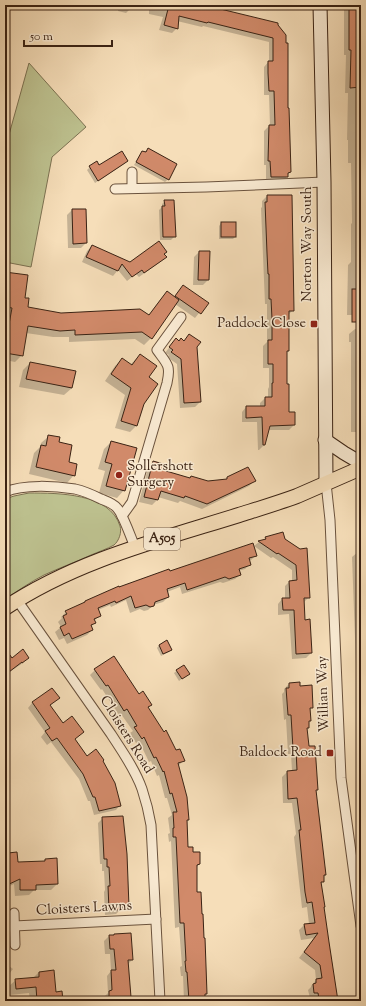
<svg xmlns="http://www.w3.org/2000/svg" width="366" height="1006" font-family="'Sorts Mill Goudy',serif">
<rect width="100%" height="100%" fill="#f6deb9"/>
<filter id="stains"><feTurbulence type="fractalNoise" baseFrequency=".005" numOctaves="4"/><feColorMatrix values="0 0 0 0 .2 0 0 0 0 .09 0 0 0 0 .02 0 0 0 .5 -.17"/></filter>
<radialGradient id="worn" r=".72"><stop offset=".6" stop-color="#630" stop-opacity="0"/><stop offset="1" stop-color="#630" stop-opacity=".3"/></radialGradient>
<g fill="#bdc18f" stroke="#7c7252">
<path d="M 29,63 L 86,127 L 52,157 L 31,267 L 5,262 L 5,149 Z"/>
<path d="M 29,493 C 58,493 110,493 120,526 C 122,532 119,541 114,545 C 107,549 98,552 91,555 C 76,562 59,568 44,575 C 30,582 18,591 5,599 L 5,499 L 14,496 Z"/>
</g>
<g fill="#0003">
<path d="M 119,5 L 201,5 L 277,24 L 287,109 L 290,172 L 287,175 L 287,177 L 282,182 L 266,182 L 266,165 L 264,165 L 264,131 L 269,126 L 270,126 L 269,95 L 264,95 L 264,67 L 269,61 L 269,42 L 203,26 L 202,27 L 177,21 L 177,28 L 172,33 L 159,30 L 163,17 L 149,14 L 149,10 L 131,6 L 131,8 L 126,13 L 118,11 Z"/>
<path d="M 344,5 L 361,5 L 361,432 L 351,432 L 351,342 L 349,342 L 349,334 L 355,329 L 358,329 L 357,315 L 347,315 L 348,265 L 351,262 L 351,224 L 352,223 L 351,163 L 348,163 L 348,140 L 347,140 L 348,93 L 345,93 L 346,55 L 344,55 Z"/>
<path d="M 148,149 L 168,179 L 165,182 L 134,165 L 140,155 L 143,152 L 145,152 Z"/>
<path d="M 127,161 L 124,164 L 95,183 L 87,170 L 90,167 L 99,167 Z"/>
<path d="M 267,196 L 293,310 L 288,315 L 288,351 L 286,353 L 286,385 L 288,413 L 294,425 L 289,430 L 268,430 L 264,445 L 259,450 L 258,450 L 257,422 L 242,422 L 242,412 L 246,407 L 260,407 L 260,403 L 265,398 L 268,398 L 268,389 L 269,387 L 269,368 L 263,368 L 263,346 L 267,342 L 267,304 L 265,304 L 261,208 L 262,207 L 262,201 Z"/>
<path d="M 165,201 L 175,236 L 171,240 L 160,240 L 159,210 L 162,207 L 162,204 Z"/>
<path d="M 72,210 L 86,243 L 81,248 L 68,248 L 67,215 Z"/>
<path d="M 221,223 L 235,237 L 233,239 L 219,239 L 219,226 Z"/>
<path d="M 92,246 L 130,263 L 163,254 L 165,257 L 160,262 L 139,277 L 136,274 L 127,281 L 118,270 L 113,276 L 82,262 L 87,251 Z"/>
<path d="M 199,252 L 209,252 L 208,280 L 203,285 L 193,285 L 194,257 Z"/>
<path d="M 5,273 L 24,298 L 27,308 L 61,314 L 148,316 L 161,299 L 167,293 L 174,297 L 183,286 L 207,303 L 195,318 L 175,304 L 151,338 L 144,345 L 135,339 L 69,342 L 69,337 L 53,337 L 26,333 L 22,355 L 15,362 L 5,360 Z"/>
<path d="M 190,335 L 200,402 L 195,407 L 180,408 L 177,364 L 167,357 L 169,355 L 165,353 L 171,345 L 176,340 L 179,342 L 183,342 Z"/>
<path d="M 140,355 L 148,377 L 143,404 L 136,426 L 130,432 L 115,428 L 125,395 L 105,381 L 115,366 L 122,359 L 130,365 Z"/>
<path d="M 30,363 L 72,388 L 64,395 L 19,387 L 23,370 Z"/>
<path d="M 5,418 L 9,419 L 6,440 L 5,441 Z"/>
<path d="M 49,436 L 58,443 L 74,475 L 67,483 L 29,474 L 34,453 L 40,447 L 41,443 Z"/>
<path d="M 111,442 L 124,490 L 117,498 L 99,493 L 105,471 L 98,469 L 104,449 Z"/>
<path d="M 153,462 L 164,472 L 189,479 L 208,482 L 225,480 L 227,478 L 254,481 L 249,486 L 202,509 L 180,501 L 178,503 L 158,497 L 157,500 L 152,505 L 139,502 L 148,468 Z"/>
<path d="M 361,515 L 361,526 L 357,524 Z"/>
<path d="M 282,533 L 284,539 L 300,550 L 309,597 L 304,602 L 303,602 L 304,621 L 311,653 L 306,658 L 292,659 L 289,614 L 278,615 L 278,604 L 282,599 L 285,599 L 285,586 L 289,582 L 292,581 L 292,570 L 273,557 L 271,558 L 254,546 L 259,542 L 264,540 L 266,538 Z"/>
<path d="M 358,552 L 361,552 L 361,731 L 356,665 L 352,557 Z"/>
<path d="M 256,555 L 251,560 L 249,561 L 250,564 L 245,569 L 238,571 L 240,575 L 235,579 L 223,583 L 220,582 L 182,594 L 180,587 L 167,592 L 168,597 L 163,602 L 153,605 L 148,610 L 144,611 L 140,609 L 130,613 L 126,600 L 111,607 L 110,605 L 98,610 L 100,615 L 94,621 L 94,623 L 91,627 L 92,630 L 87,635 L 67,644 L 64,638 L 59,640 L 55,632 L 61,627 L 58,622 L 62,618 L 61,617 L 66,612 L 82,604 L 85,601 L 119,588 L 169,572 Z"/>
<path d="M 167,641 L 171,650 L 169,652 L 161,656 L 157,648 L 159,645 Z"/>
<path d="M 5,655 L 12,659 L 28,658 L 23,663 L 5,675 Z"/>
<path d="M 183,666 L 186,676 L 179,681 L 174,673 Z"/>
<path d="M 95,670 L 138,695 L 151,705 L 148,708 L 176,752 L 184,760 L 178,766 L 188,820 L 186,822 L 187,848 L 199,864 L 196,868 L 196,893 L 206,993 L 204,996 L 204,1001 L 184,1001 L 183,976 L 181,976 L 180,967 L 182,966 L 179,927 L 175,928 L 171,841 L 169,842 L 168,834 L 170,833 L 168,818 L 172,815 L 167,798 L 165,798 L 159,775 L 157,776 L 151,761 L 149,762 L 139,741 L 136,743 L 130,733 L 133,731 L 121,714 L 119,715 L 102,689 L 101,690 L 90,675 Z"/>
<path d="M 289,684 L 299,687 L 312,707 L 309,710 L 308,728 L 306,729 L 308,747 L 317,789 L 315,791 L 325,875 L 323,878 L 323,881 L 320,884 L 323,908 L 337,1001 L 313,1001 L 313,998 L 310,998 L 308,990 L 311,987 L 311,986 L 316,980 L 315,970 L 299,958 L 314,938 L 301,940 L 299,930 L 304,925 L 309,924 L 307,907 L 302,908 L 294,837 L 296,834 L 292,803 L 283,803 L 282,777 L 287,772 L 292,771 L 291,754 L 288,754 L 286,719 L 284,720 L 282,694 L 284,692 L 284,689 Z"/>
<path d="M 52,689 L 59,698 L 50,706 L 63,724 L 83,732 L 74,740 L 87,757 L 102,761 L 120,805 L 116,810 L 94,815 L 90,801 L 88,801 L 79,779 L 51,742 L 47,745 L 41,737 L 45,732 L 28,708 L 32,703 Z"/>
<path d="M 103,818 L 128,906 L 124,911 L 119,911 L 116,914 L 105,915 L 104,892 L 105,890 L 104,871 L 102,871 L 102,864 L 100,864 L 98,823 Z"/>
<path d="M 9,854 L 17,863 L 43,862 L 45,860 L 57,884 L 51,890 L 34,890 L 29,895 L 15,896 L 14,884 L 5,888 L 5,858 Z"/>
<path d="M 109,936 L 132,960 L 128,964 L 130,1001 L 104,1001 L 104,997 L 108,993 L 107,976 L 111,971 L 110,954 L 105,954 L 104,941 Z"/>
<path d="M 5,963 L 13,969 L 5,979 Z"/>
<path d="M 53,971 L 55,993 L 62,1001 L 30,1001 L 29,993 L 10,995 L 9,986 L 16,980 L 33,978 L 39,972 Z"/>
<path d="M 9,980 L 5,985 L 5,981 Z"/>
</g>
<g fill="#d18a6a" stroke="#3b2314">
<path d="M 169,5 L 204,5 L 278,23 L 278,25 L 286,35 L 286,43 L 288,43 L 288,108 L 289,108 L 291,172 L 288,173 L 288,177 L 271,177 L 270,161 L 268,161 L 269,125 L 275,125 L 274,91 L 269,91 L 268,73 L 268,61 L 273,61 L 273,38 L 208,22 L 207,23 L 179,16 L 178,29 L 164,25 Z"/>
<path d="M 349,5 L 361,5 L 361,87 L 350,88 L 351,50 L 349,50 Z"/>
<path d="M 148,148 L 177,164 L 169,180 L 136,162 L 142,151 L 146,152 Z"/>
<path d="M 122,151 L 128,161 L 98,181 L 89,166 L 97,161 L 99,165 Z"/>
<path d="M 267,195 L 292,195 L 294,311 L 289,311 L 289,351 L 287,351 L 287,384 L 289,384 L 289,412 L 295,412 L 295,425 L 270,426 L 265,445 L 263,445 L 262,417 L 246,418 L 246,406 L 265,406 L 265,397 L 272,397 L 272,383 L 273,383 L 273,364 L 268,364 L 268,340 L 272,340 L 272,319 L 271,299 L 269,299 L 269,274 L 268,274 L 267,253 L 265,202 L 267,202 Z"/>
<path d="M 164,200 L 174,200 L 176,237 L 163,237 L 162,206 L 165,206 Z"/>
<path d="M 72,209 L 86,209 L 87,243 L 73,244 Z"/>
<rect x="221" y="222" width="15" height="15"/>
<path d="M 159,241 L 167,252 L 164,254 L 167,257 L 144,273 L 142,270 L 132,277 L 122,264 L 118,271 L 86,257 L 92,245 L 130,262 Z"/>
<path d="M 199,251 L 210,251 L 209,280 L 198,280 Z"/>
<path d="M 5,272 L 28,275 L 25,298 L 29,298 L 28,307 L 61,313 L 140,309 L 149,315 L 167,291 L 179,300 L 152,339 L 142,332 L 75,335 L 75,330 L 60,331 L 28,326 L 23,356 L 5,353 L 5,346 L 12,308 L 5,307 Z"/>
<path d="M 183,285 L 209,303 L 201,314 L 175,296 Z"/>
<rect x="352" y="289" width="9" height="33"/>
<path d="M 189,334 L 201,342 L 197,347 L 201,402 L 184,403 L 181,359 L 171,352 L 173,350 L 169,347 L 176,338 L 179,341 L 181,338 L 184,341 Z"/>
<path d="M 140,354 L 157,366 L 149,377 L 158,384 L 144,404 L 137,426 L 121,421 L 131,388 L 111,374 L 122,358 L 132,365 Z"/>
<path d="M 30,362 L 76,371 L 72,388 L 26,379 Z"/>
<path d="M 48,435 L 60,437 L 59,442 L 72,445 L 69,462 L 77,464 L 75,476 L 36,467 L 41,445 L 46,446 Z"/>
<path d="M 111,441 L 137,448 L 125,491 L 106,486 L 112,464 L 105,462 Z"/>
<path d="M 153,461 L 167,465 L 166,471 L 190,478 L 191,476 L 208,481 L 227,479 L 227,477 L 248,467 L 256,481 L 207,504 L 185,496 L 184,498 L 161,491 L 158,500 L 144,497 Z"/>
<path d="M 283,532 L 285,539 L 300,549 L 307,548 L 310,598 L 304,598 L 305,620 L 310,619 L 312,653 L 296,654 L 294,610 L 283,610 L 282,598 L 290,598 L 289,581 L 297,580 L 296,565 L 278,553 L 277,554 L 258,541 L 266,539 L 265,537 Z"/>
<path d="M 253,543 L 257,556 L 249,558 L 251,565 L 239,569 L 241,575 L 229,579 L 225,577 L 187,590 L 185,583 L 167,589 L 169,597 L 155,602 L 154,606 L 150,607 L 146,605 L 135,608 L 131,596 L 116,603 L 115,601 L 98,608 L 101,616 L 94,619 L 96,623 L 91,625 L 93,630 L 72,639 L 69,633 L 64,636 L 60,627 L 66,624 L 63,616 L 67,614 L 65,611 L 85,602 L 85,601 L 119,586 L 119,587 L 169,569 L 170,571 Z"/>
<path d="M 167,640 L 172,650 L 163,654 L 159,645 Z"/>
<path d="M 5,648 L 12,658 L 23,649 L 29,658 L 22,663 L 22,662 L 5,675 Z"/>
<path d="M 114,656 L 139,694 L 143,691 L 152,705 L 148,707 L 164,732 L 166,730 L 176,750 L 180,749 L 185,761 L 178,763 L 187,797 L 189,820 L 187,820 L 188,847 L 193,847 L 193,852 L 200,852 L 200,864 L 197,865 L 197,892 L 201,892 L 202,914 L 203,914 L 204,938 L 205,938 L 207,994 L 205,994 L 205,1001 L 189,1001 L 187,972 L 186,972 L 185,961 L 186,961 L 184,923 L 180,923 L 176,837 L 173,837 L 173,828 L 174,828 L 173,812 L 177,812 L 172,793 L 170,794 L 164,771 L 163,772 L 156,757 L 154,758 L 144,737 L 142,739 L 134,727 L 137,726 L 127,709 L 124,711 L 108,685 L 106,686 L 94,669 Z"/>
<path d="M 184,665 L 190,674 L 182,679 L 176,670 Z"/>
<path d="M 300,682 L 300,686 L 312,685 L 313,708 L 310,708 L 311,721 L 309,721 L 309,728 L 307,728 L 309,746 L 315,746 L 318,790 L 316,790 L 326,875 L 324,875 L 324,882 L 321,882 L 325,907 L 324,907 L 329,942 L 338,1001 L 323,1001 L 323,999 L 319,999 L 318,993 L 314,993 L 313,984 L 316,983 L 316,979 L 322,978 L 320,965 L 304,952 L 318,933 L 306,935 L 304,924 L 315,923 L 312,902 L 307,903 L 305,892 L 299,830 L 301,830 L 297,798 L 288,799 L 287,771 L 297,770 L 296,749 L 293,749 L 291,715 L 288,715 L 286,688 L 289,688 L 289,683 Z"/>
<path d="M 52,688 L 60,698 L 50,705 L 63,723 L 72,716 L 84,732 L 75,739 L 87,756 L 96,749 L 104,760 L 103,761 L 115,783 L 121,806 L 99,811 L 95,797 L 93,797 L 83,774 L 57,738 L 52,741 L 45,731 L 50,728 L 32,702 Z"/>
<path d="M 123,816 L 127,854 L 129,907 L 122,907 L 122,910 L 109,910 L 108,886 L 110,886 L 109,867 L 107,867 L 107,859 L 104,859 L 102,817 Z"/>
<path d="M 17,852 L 18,862 L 45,861 L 45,859 L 57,858 L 58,884 L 36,885 L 36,890 L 20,890 L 20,879 L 5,886 L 5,868 L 9,866 L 8,853 Z"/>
<path d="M 131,933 L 133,960 L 128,960 L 131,997 L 127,998 L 127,1001 L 109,1001 L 109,991 L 112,990 L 111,970 L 116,970 L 114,949 L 110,949 L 109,935 L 114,935 L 114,934 Z"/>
<path d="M 54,970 L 56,992 L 62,991 L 63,1001 L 37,1001 L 36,987 L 16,989 L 15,979 L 39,977 L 39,972 Z"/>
</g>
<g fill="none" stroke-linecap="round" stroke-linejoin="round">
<g stroke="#6a523d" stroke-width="11">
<g id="street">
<path d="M 132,172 L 132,188"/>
<path d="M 115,189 L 206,187 L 324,182"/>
<path d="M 326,483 L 330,520 L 341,778 L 361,926"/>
<path d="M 5,492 C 24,484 55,486 75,489 C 84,491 93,495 101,499 C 106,501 113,503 117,508 C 123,514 131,538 135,547"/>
<path d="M 122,516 L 132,502 L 167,383 C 171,365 167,364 157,350 L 181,317"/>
<path d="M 17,600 L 111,734 C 122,751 135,769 142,789 C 146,801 149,813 151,825 L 160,1001"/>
<path d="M 14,913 L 15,945"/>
<path d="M 14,926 L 156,919"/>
</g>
</g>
<g stroke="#3b2314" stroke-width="15">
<g id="secondary">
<path d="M 320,5 L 324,182 L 326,483"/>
<path d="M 325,440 L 344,453 L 361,463"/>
</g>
</g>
<g stroke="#3b2314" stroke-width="16">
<path id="primary" d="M 5,608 C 75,561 159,540 239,515 C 258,509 278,503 297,496 C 318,487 340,477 361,468"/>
</g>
<use href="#street" stroke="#f9ead2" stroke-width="9"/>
<use href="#secondary" stroke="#f9ead2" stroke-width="13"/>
<use href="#primary" stroke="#f6deb9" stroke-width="14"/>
</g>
<g fill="#8f2418" stroke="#f9ead2" stroke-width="1.5">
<rect x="310" y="320" width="8" height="8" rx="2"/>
<circle cx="119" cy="475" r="4"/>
<rect x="326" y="749" width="8" height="8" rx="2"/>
</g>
<g text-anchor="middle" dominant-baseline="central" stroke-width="3" stroke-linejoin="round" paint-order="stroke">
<rect fill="#f9ead2" stroke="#745f4d" stroke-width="1" x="144" y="528" width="36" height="22" rx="3"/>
<g font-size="13" font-weight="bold" fill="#3b2314">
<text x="162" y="539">A505</text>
</g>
<g font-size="14" fill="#3b2314" stroke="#f9ead2">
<text transform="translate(308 244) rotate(-90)">Norton Way South</text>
<text transform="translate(324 694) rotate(-92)">Willian Way</text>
<text transform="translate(126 735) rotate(58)">Cloisters Road</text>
<text transform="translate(84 909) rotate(-3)">Cloisters Lawns</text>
</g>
<g font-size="14" fill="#3b2314" stroke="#f9ead2" text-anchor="end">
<text x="306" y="324">Paddock Close</text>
<text x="127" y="467" text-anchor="start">Sollershott<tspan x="127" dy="16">Surgery</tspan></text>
<text x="322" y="753">Baldock Road</text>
</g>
</g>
<rect width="366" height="1006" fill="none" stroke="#f6deb9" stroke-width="20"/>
<rect x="6" y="6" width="354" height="994" fill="none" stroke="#3b2314" stroke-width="2"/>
<rect x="10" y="10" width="346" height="986" fill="none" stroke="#3b2314"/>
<path d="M24 40v6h88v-6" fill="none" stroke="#3b2314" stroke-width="2"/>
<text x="30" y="40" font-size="12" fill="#3b2314" stroke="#f9ead2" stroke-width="3" paint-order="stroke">50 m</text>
<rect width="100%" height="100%" filter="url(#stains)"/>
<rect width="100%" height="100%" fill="url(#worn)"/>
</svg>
